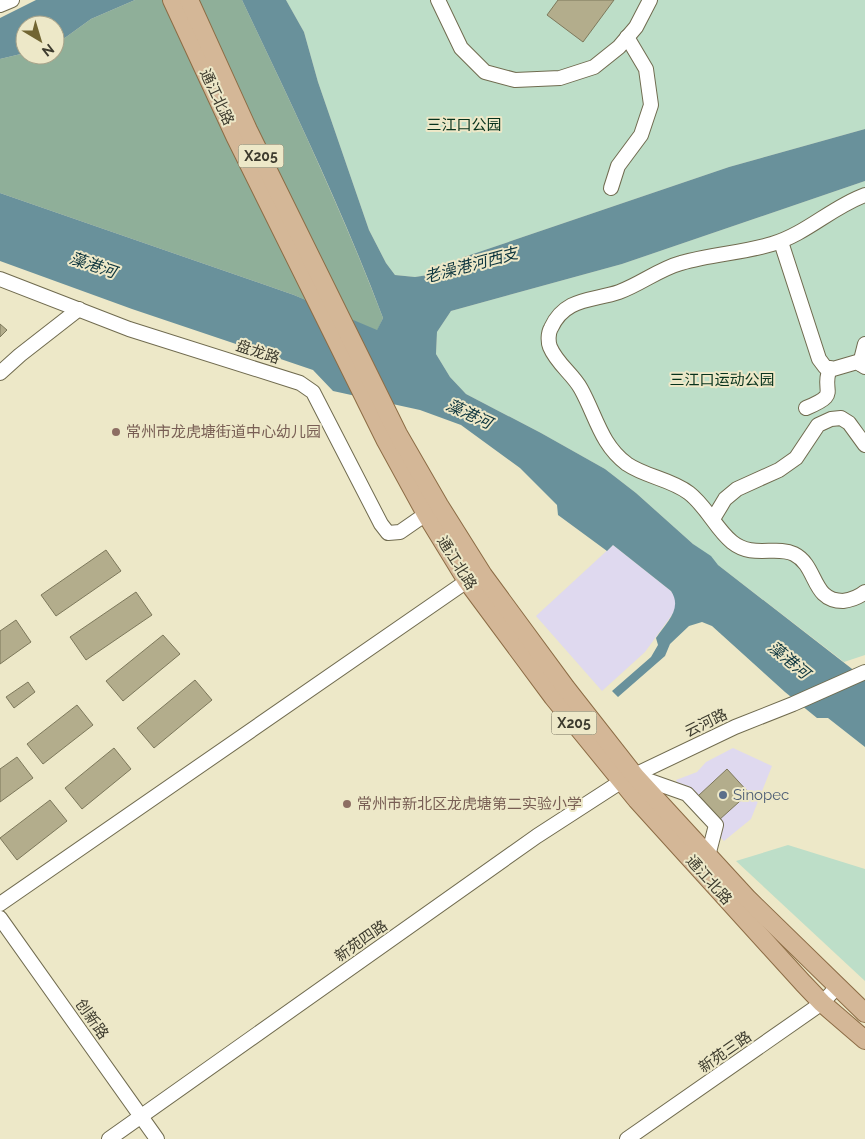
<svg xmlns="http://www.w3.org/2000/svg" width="865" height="1139" font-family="Raleway,'Noto Sans SC',sans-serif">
<rect width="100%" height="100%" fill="#ede8c8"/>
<g fill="#dfd9ef">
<path d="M 613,545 L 671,591 L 675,597 L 676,604 L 674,612 L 645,652 L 602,691 L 536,616 Z"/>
<path d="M 733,748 L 772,766 L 751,819 L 724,841 L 684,800 L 676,780 L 697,772 L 706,762 Z"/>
</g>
<g fill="#bddec8">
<path d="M 286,0 L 865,0 L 865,129 L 729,167 L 464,257 L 447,272 L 415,277 L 395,275 L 386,263 L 369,230 L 318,82 L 304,32 Z"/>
<path d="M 865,181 L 865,655 L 844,662 L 718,565 L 693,544 L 636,493 L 605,469 L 541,433 L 466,394 L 450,377 L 436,354 L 437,332 L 451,311 L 622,264 Z"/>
<path d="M 788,845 L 865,869 L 865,981 L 736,861 Z"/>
</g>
<path fill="#8faf99" d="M 135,0 L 242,0 C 292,105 342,210 383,318 L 377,331 L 294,295 L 0,193 L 0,59 L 25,53 L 25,55 L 55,55 L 55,45 L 91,19 Z"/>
<g fill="#69919b">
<path d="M 36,0 L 135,0 L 91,19 L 55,45 L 55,25 L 25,25 L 25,53 L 0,59 L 0,18 Z"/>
<path d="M 242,0 L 286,0 L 304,32 L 318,82 L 369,230 L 386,263 L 395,275 L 415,277 L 447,272 L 464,257 L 729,167 L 865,129 L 865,181 L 622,264 L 451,311 L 437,332 L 436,354 L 450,377 L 466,394 L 541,433 L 605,469 L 636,493 L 693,544 L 711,556 L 718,565 L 865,679 L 865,747 L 828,718 L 817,718 L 785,692 L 712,626 L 702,622 L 689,626 L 670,644 L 665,656 L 618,697 L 612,691 L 651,657 L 658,645 L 656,638 C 666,623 683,609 671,591 L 613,545 L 607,551 L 558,515 L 557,505 L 520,468 L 461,425 L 420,410 L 333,391 L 313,370 L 132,309 L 0,261 L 0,193 L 294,295 L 377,330 L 383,318 C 342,209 292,105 242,0 Z"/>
</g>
<g fill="#b3ad8c" stroke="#7d785b">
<path d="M 558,0 L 614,0 L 583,42 L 547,15 Z"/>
<path d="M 0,324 L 7,330 L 0,337 Z"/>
<path d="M 106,550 L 121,571 L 56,616 L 41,595 Z"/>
<path d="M 136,592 L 152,615 L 86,660 L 70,637 Z"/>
<path d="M 16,620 L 31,642 L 0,664 L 0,631 Z"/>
<path d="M 163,635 L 180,654 L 123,701 L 106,681 Z"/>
<path d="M 195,680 L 212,700 L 154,748 L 137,728 Z"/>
<path d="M 28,682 L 35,692 L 14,708 L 6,697 Z"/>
<path d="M 77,705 L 93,725 L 43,764 L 27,744 Z"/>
<path d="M 114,748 L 131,769 L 82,809 L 65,788 Z"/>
<path d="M 17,757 L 33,778 L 0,802 L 0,769 Z"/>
<path d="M 727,769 L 749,793 L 719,820 L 698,796 Z"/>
<path d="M 50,800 L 67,821 L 17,860 L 0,838 Z"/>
</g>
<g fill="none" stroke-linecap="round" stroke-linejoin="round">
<g stroke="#706b4f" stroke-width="16">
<g id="minor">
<path d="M 438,0 L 461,48 L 485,72 L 515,80 L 560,78 L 594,67 L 619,47 L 636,27 L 650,0"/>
<path d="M 0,5 L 12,0"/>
<path d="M 611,188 L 618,166 L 641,135 L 651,105 L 646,69 L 627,37"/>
<path d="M 865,195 C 832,207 806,234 772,244 C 743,253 711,254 681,263 C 659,269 641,284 619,292 C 593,301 565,297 551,328 C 548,333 548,342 550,347 C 557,364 573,374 581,389 C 596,416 601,445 627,464 C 646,477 671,479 689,493 C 707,507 716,529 732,542 C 753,559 776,545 794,554 C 818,566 811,601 843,601 C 851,600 859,597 865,592"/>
<path d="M 781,242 L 819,359 L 825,367 L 833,369 L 857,362 L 865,367"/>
<path d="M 0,279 L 129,329 L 300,383 L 313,392 L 381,524 L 388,533 L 400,532 L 426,514"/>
<path d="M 860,364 L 865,344"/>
<path d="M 0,373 L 20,355 L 79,309"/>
<path d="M 806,408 C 842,393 820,393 830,368"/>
<path d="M 713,519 L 725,499 L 737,489 L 779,470 L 796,458 L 818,425 L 831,419 L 841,418 L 849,423 L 865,445"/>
<path d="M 636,776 L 687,794 L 716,825 L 708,856"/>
<path d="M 0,904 L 467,581"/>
<path d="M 0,918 L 157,1139"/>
<path d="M 109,1139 L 537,836 L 622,781 L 735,727 L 793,704 L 865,672"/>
<path d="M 627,1139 L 822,1003 L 837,987"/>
</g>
</g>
<g stroke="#8c6c45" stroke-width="20">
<g id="major">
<path d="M 172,0 L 235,136 L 386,441 L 426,514 L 467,581 L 553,697 L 637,800 L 803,983 L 822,1003 L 865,1040"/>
<path d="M 189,0 L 248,130 L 398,434 L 439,505 L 483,575 L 566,688 L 635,776 L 748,899 L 865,1013"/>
</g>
</g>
<use href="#minor" stroke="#fff" stroke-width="14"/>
<use href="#major" stroke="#d4b797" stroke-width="18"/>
</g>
<g fill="#8d6e63" stroke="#ede8c8" stroke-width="2">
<circle cx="116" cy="432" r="5"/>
<circle cx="347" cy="804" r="5"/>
</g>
<circle fill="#5c6f8a" stroke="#ede8c8" stroke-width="2" cx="723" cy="795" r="5"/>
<g text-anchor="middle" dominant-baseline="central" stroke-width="4" stroke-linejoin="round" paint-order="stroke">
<g fill="#ede8c8" stroke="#726f5c" stroke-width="1">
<rect x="238.5" y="144.5" width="45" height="23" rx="4"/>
<rect x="551.5" y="711.5" width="45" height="23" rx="4"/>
</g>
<g font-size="14" font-weight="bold" fill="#3d3b2e">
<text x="261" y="156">X205</text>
<text x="574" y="723">X205</text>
</g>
<g font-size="15" fill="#3d3b2e" stroke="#ede8c8">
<text transform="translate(217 97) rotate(65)">通江北路</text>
<text transform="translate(258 352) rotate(18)">盘龙路</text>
<text transform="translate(457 563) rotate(58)">通江北路</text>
<text transform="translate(706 723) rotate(-26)">云河路</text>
<text transform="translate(709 880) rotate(48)">通江北路</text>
<text transform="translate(361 941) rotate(-35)">新苑四路</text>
<text transform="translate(92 1019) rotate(55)">创新路</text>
<text transform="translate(725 1052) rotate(-35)">新苑三路</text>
</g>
<g font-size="15" fill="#07321c" stroke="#ede8c8">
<text x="464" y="125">三江口公园</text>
<text x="722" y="380">三江口运动公园</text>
</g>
<g font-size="15" fill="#785e54" stroke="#ede8c8" text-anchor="start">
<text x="126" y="432">常州市龙虎塘街道中心幼儿园</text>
<text x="357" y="804">常州市新北区龙虎塘第二实验小学</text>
</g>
<g font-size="15" fill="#4e5e75" stroke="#ede8c8" text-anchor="start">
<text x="733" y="795">Sinopec</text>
</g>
<g font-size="16" font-style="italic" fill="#0d353e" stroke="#ede8c8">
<text transform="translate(93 265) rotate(19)">藻港河</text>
<text transform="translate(471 265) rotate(-15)">老澡港河西支</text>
<text transform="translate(469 414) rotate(25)">藻港河</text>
<text transform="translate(789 660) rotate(40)">藻港河</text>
</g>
</g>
<g transform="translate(40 40) rotate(142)"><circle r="24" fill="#ede8c8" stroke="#a7a38a"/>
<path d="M0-4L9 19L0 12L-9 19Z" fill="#716532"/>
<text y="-8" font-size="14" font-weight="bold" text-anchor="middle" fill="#3d3b2e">N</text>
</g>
</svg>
